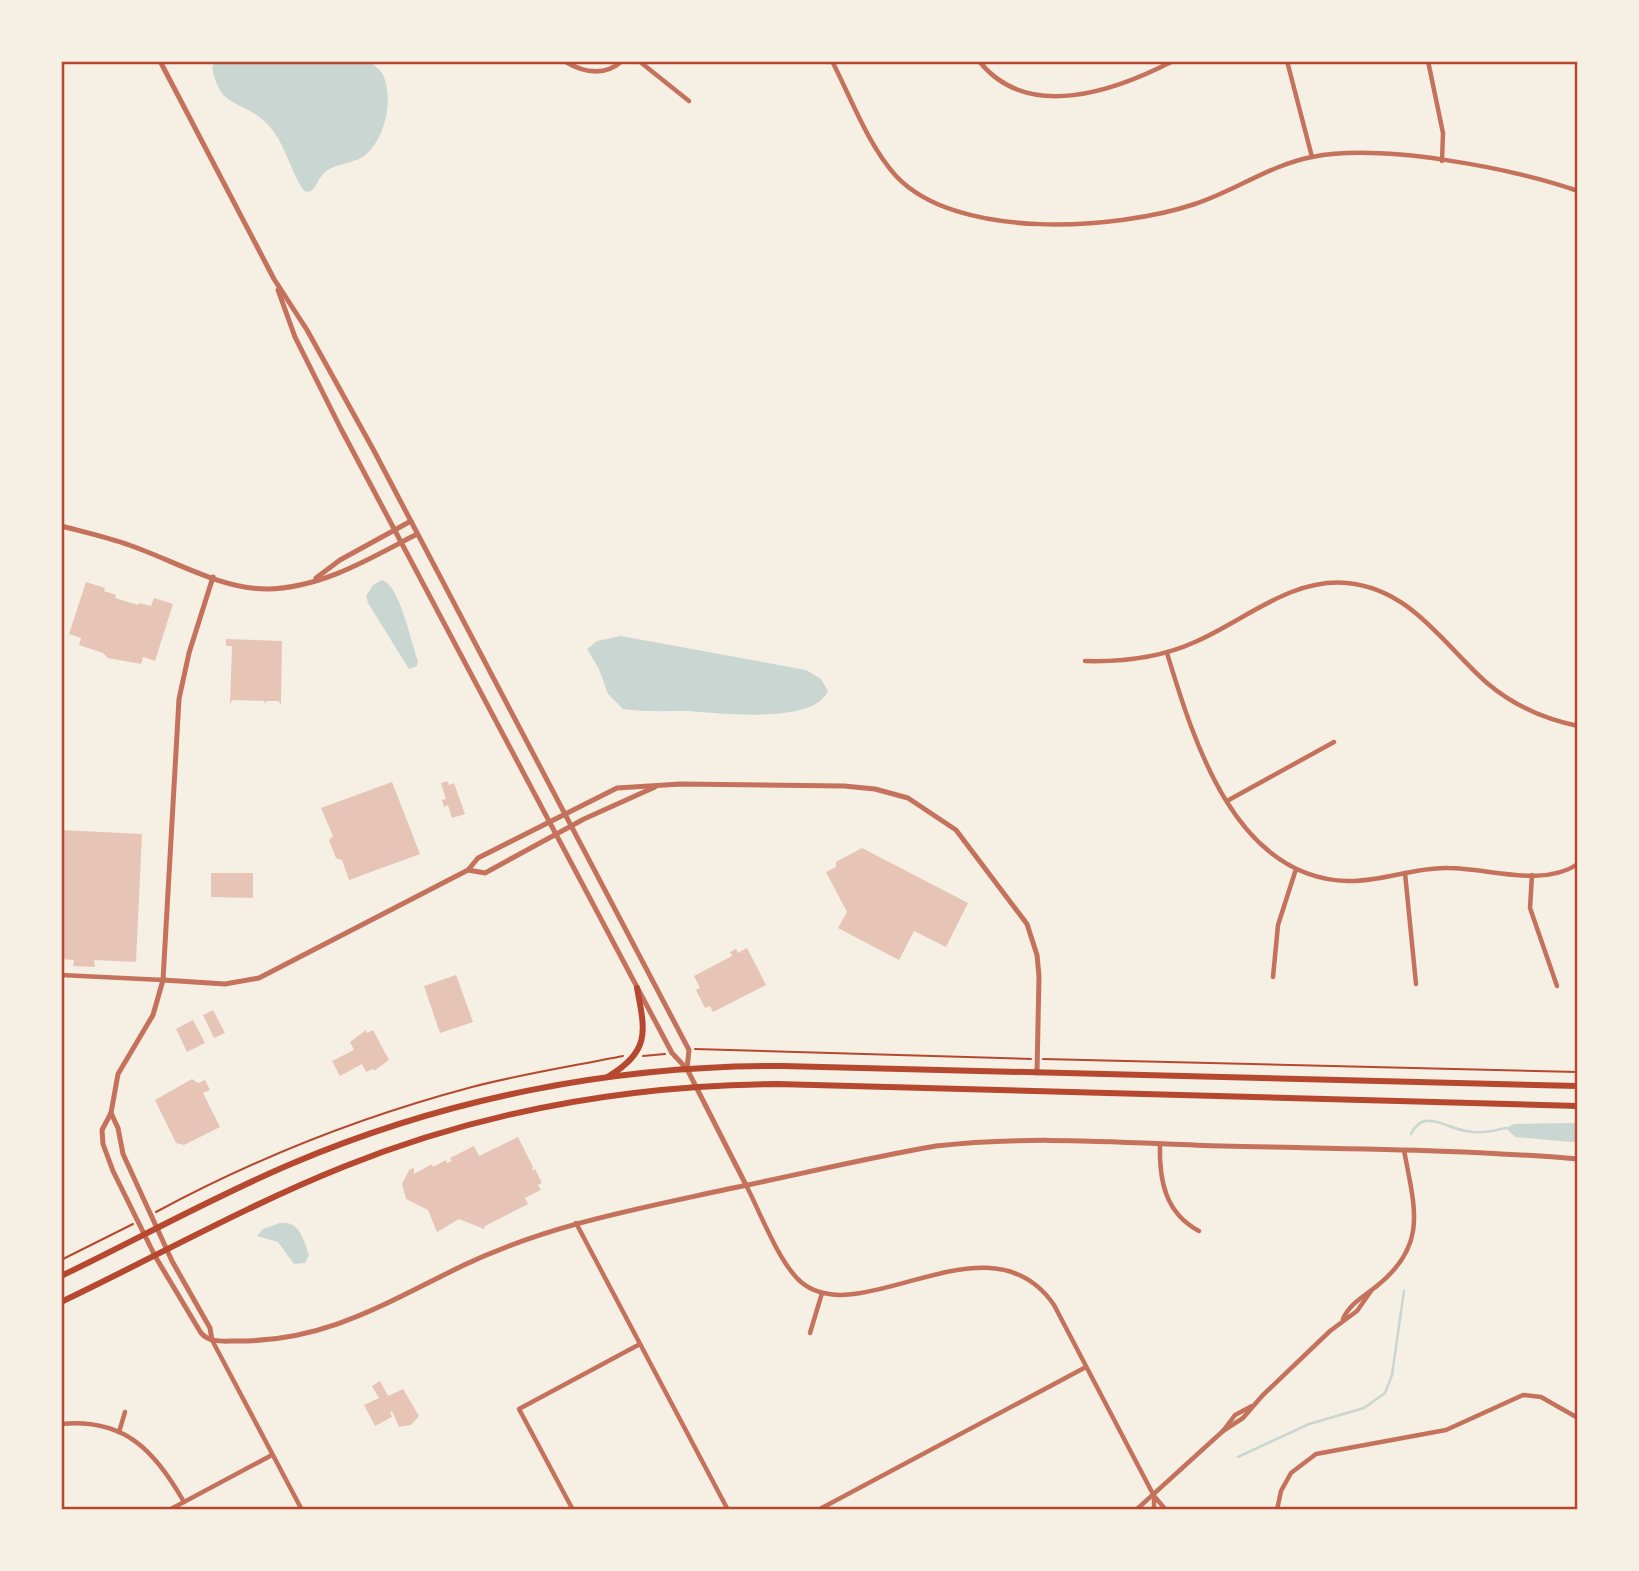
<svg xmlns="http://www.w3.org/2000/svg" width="1639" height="1571" font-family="Jost,sans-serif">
<rect width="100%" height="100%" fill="#f6efe4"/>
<g fill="#c9d6d2">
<path d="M 216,61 L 370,61 C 374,65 379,69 382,73 C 395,97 385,144 361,158 C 349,164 335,164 325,172 C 317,179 318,187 309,192 L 304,191 C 288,167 285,139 263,120 C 239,99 220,109 212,67 Z"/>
<path d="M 382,580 C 400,585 411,643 418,661 L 417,666 L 409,669 L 368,603 L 366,596 L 373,585 Z"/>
<path d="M 621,636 L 806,670 L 821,679 L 828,691 C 813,725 719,713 688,711 C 666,711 644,712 623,709 L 608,694 L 599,669 L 587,649 L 597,641 Z"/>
<path d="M 1577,1123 L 1578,1141 L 1572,1142 L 1515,1137 L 1506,1128 L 1514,1124 Z"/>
<path d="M 280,1223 C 299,1220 304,1240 309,1255 L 305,1263 L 294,1264 L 278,1242 L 257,1236 L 263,1229 Z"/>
</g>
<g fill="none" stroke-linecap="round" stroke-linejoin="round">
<g stroke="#c9d6d2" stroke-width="2.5">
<path d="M 1411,1134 C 1423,1108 1446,1128 1466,1131 C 1480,1134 1493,1131 1506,1128"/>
<path d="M 1238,1457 L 1309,1424 L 1364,1408 L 1385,1393 L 1392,1375 L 1404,1291"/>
</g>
</g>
<g fill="#e6c5b7">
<path d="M 86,582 L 105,588 L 104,591 L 116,595 L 115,598 L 138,605 L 139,603 L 151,606 L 154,598 L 173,604 L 155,661 L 143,657 L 141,664 L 108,658 L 103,653 L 79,645 L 81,638 L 69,634 Z"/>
<path d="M 226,639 L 282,641 L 281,704 L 278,701 L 267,701 L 264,704 L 265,701 L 232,700 L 230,705 L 232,646 L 226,646 Z"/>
<path d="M 447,781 L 449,785 L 454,783 L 465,814 L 452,818 L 448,805 L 444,807 L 442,800 L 446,799 L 441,783 Z"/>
<path d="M 392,782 L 420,854 L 349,880 L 342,860 L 336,858 L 329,840 L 333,836 L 321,808 Z"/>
<path d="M 61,830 L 142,834 L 136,962 L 94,960 L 95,967 L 73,966 L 74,960 L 61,959 Z"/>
<path d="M 862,848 L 968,903 L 946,947 L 914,931 L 899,960 L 838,928 L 847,912 L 826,872 L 836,867 L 836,862 Z"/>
<path d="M 211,873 L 253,873 L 253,898 L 211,897 Z"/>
<path d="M 747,948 L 766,985 L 713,1012 L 710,1006 L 705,1008 L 696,990 L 700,988 L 694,976 L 732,956 L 730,952 L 736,949 L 738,953 Z"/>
<path d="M 456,975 L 473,1022 L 440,1033 L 424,986 Z"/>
<path d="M 213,1010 L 225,1033 L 214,1038 L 203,1015 Z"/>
<path d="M 193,1020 L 205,1043 L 187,1052 L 176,1029 Z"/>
<path d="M 366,1030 L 367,1033 L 373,1030 L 389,1060 L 374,1071 L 373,1069 L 366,1072 L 362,1064 L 340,1076 L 332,1061 L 354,1050 L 350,1042 Z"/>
<path d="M 192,1079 L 198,1083 L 205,1080 L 210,1090 L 203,1093 L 220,1127 L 184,1145 L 176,1143 L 155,1100 Z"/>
<path d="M 518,1137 L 533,1167 L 532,1171 L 535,1169 L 542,1183 L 538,1185 L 541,1190 L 525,1198 L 528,1204 L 485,1226 L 484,1229 L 459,1219 L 437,1232 L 428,1210 L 406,1199 L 402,1184 L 409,1170 L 414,1168 L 414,1174 L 432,1164 L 433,1167 L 446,1160 L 447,1163 L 452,1161 L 450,1158 L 474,1146 L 479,1156 Z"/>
<path d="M 380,1381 L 388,1396 L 403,1389 L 419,1416 L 411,1425 L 399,1427 L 392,1411 L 390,1412 L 392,1417 L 375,1426 L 364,1405 L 379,1398 L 372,1386 Z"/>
</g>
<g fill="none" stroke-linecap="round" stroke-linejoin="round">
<g stroke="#b5482f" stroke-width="2">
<path d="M 695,1049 L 1031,1059"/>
<path d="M 643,1056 L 665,1054"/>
<path d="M 1043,1059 L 1578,1072"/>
<path d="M 156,1212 C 256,1158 363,1116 472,1087 C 522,1074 573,1066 623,1056"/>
<path d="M 61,1260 L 133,1224"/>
</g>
<g stroke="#c5725c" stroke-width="4.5">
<path d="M 564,61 C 584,73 604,77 622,61"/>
<path d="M 639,61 L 689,101"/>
<path d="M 832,61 C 851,98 868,145 896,176 C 957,241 1117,230 1195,204 C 1235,191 1270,165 1312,157 C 1382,143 1511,168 1578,191"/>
<path d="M 979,61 C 1028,123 1117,90 1173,61"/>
<path d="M 1287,61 L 1312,157"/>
<path d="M 1428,61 L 1443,133 L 1442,161"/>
<path d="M 1167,653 C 1194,742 1235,878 1348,881 C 1382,882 1414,867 1448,868 C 1488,868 1542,888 1578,864"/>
<path d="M 1085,661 C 1123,662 1160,658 1195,642 C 1244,621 1290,578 1347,583 C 1411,589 1443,644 1487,683 C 1514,706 1544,719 1578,726"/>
<path d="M 1227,801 L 1334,742"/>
<path d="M 1405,873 L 1416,984"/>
<path d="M 1532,875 L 1530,908 L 1557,986"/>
<path d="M 61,975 L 163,980"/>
<path d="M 1273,977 L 1278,925 L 1296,869"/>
<path d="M 1160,1144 C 1159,1180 1165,1213 1199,1231"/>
<path d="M 746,1185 C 760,1212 779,1263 801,1282 C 861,1333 989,1210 1054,1305 L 1154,1496 L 1166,1510"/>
<path d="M 576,1223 L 728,1510"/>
<path d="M 1343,1319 C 1350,1303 1365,1296 1378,1285 C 1429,1244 1414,1206 1404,1150"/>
<path d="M 810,1333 L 822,1293"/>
<path d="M 212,1340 L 302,1510"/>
<path d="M 61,1424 C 125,1418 155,1451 184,1502"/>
<path d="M 1223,1431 L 1243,1418 L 1262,1396 L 1330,1331 L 1357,1311 L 1371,1291"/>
<path d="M 119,1432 L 125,1412"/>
<path d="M 169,1510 L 272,1455"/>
<path d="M 573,1510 L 519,1409 L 640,1344"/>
<path d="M 818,1510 L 1086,1367"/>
<path d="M 1136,1510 L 1223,1431 L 1235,1415 L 1252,1406"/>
<path d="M 1154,1510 L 1154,1497"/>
<path d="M 1277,1510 L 1281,1491 L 1291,1473 L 1316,1454 L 1446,1430 L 1523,1395 L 1541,1397 L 1578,1418"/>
</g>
<g stroke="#c5725c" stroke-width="5">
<path d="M 160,61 L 274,279 L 307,330 L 373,449 L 689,1050 L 687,1069"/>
<path d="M 278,290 L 295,337 L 340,427 L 672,1053 L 687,1069 L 746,1185"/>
<path d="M 61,526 C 84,532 107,537 129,545 C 173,560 220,589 267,589 C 322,588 371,558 417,534"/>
<path d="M 213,577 L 189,653 L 179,699 L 163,980 L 153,1015 L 118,1074 L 111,1113 L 102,1130 L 103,1144 L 113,1171 L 155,1256 L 201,1333 C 210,1343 223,1341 236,1341 C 325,1342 386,1303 464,1265 C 548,1225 637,1209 728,1189 C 797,1175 866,1158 936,1146 C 1030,1135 1127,1143 1222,1146 C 1341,1149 1460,1149 1578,1159"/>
<path d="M 316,578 L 340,560 L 411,521"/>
<path d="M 468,870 L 485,873 L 584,819 L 655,787"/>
<path d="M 163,980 L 225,984 L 259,978 L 468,870 L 478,858 L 617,788 L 681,784 L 844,786 L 875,789 L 908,798 L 956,830 L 1027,924 L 1037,955 L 1039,976 L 1037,1073"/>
<path d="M 111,1113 L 118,1128 L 123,1154 L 172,1261 L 210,1328 L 212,1340"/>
</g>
<g stroke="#b5482f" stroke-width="6">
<path d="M 609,1076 C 651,1051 645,1030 637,988"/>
<path d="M 61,1276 C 138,1239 213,1197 291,1164 C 446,1098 614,1065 783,1066 L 1578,1086"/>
<path d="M 61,1302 C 155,1257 246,1206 343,1167 C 482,1111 628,1085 777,1084 L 1578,1106"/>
</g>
</g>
<rect width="1639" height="1571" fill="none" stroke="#f6efe4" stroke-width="126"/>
<rect x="63" y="63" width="1513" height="1445" fill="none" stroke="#b5482f" stroke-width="2.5"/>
</svg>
